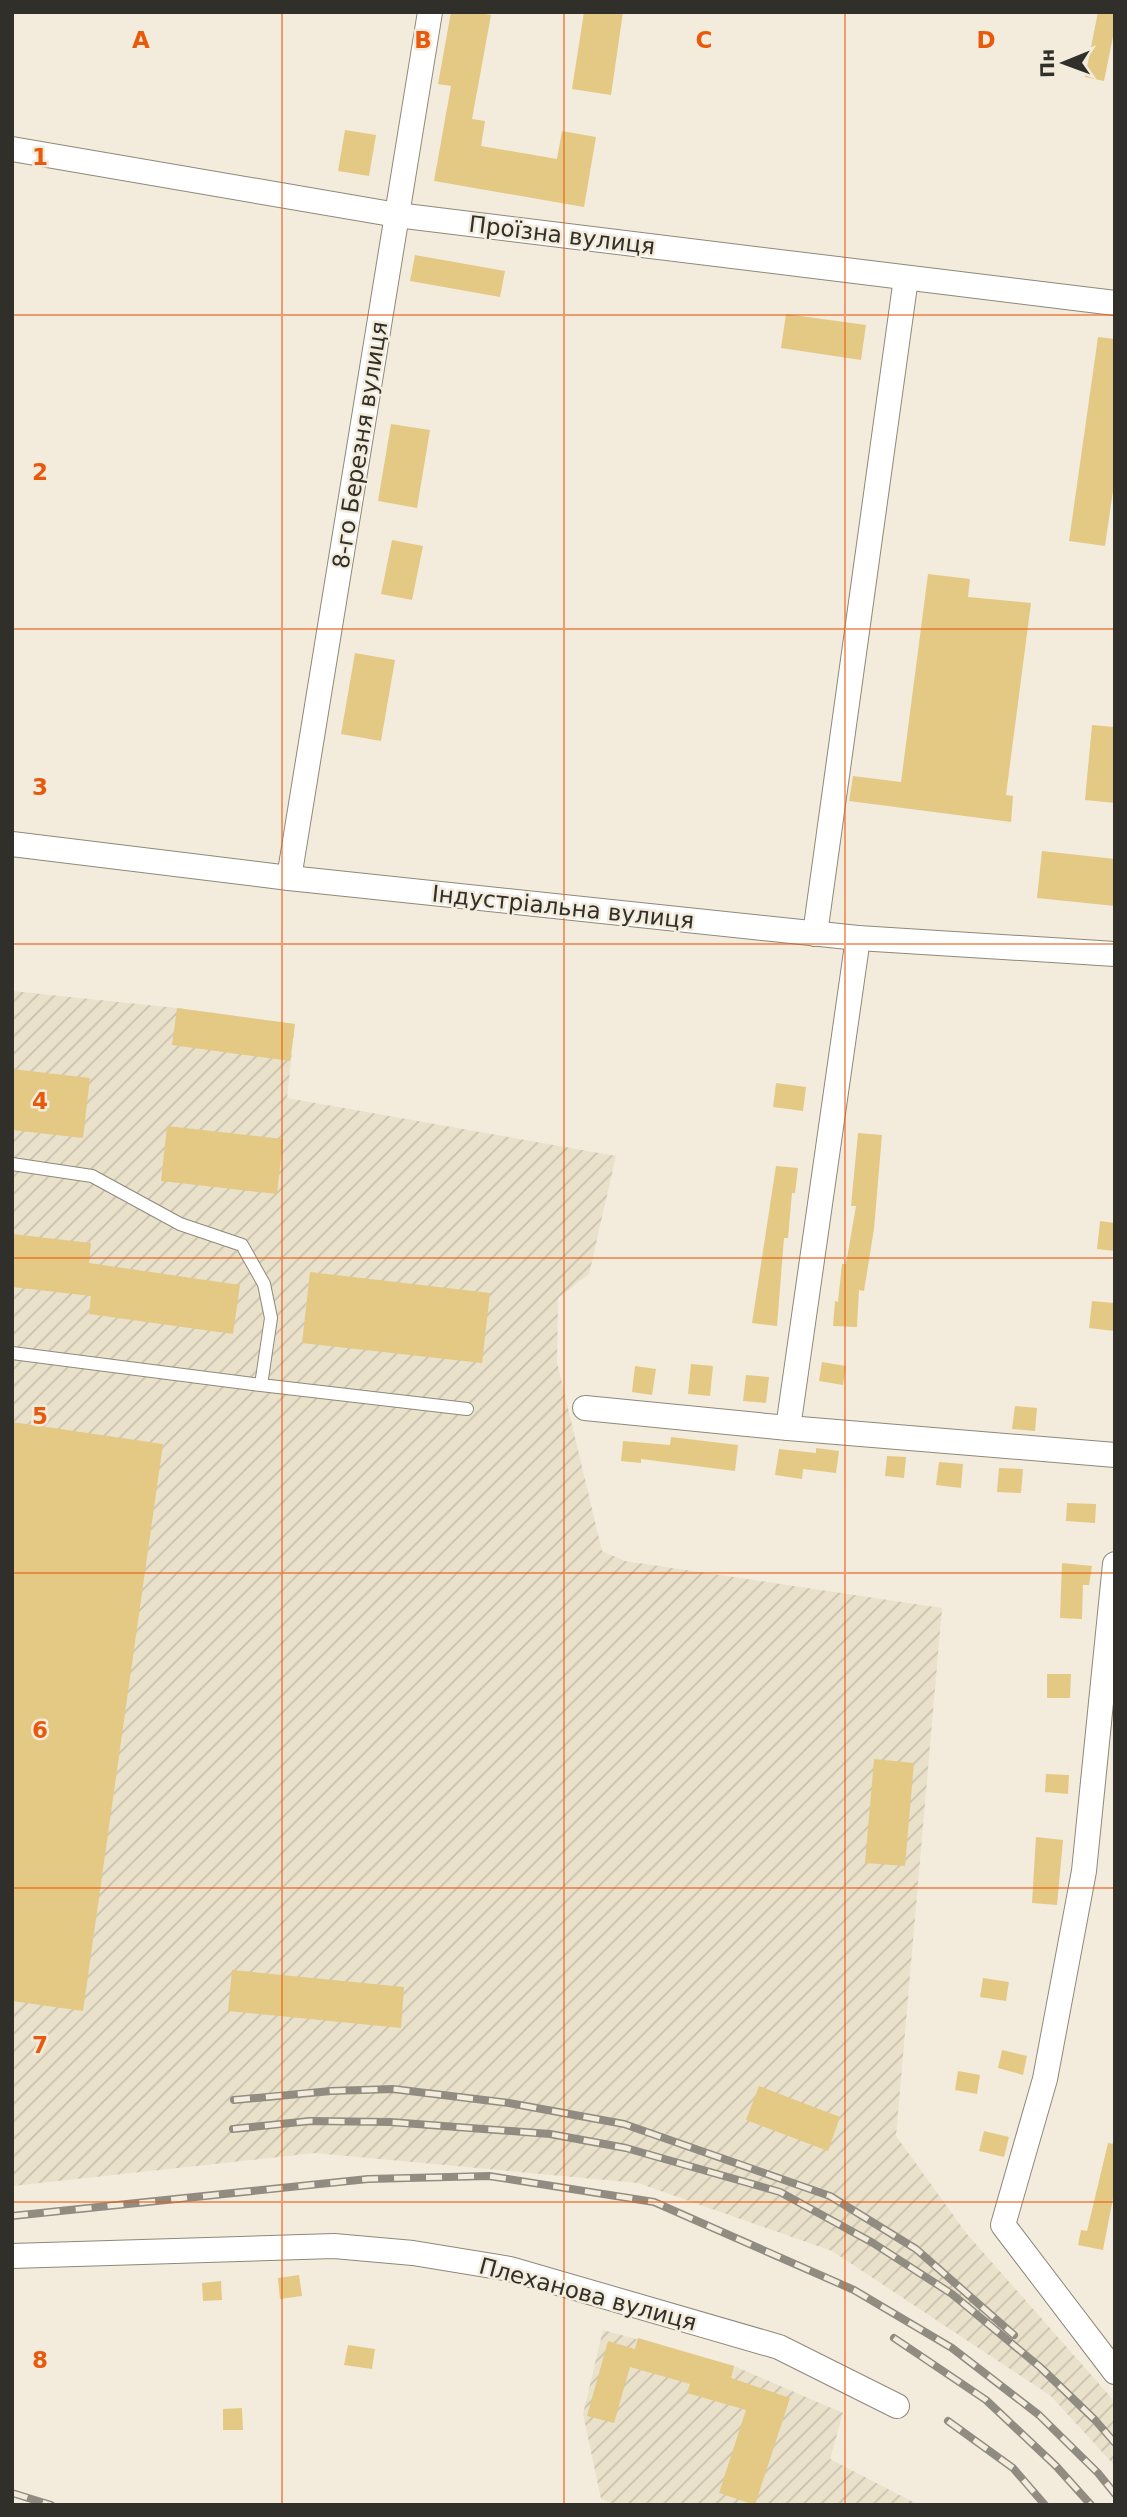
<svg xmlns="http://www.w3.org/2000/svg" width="1127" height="2517" font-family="'DejaVu Sans',sans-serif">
<defs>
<pattern id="industrial-furrows" width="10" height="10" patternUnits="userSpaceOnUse" patternTransform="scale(1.75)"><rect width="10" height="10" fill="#eae1ca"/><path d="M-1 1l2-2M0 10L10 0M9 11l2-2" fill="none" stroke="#c9c1ae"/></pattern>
</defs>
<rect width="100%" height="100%" fill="#f3ecdd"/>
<g fill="url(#industrial-furrows)">
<path d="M 12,991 L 177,1008 L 295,1024 L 287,1098 L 616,1156 L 589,1274 L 558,1298 L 557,1362 L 602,1551 L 625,1561 L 942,1608 L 896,2136 L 967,2234 L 1115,2402 L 1115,2466 L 1051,2396 L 832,2251 L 638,2183 L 315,2153 L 12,2186 Z"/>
<path d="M 603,2330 L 734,2366 L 843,2413 L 830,2459 L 919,2505 L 616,2505 L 601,2499 L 583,2414 Z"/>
</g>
<g fill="#e4c985">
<path d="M 451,12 L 474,12 L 491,15 L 472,119 L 485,121 L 481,146 L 557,159 L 562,131 L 596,137 L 584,207 L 434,181 L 451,86 L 438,84 Z"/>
<path d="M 584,12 L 623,12 L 611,95 L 572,89 Z"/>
<path d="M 1098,12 L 1115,12 L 1115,27 L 1104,81 L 1085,77 Z"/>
<path d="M 345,130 L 376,135 L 369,176 L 338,171 Z"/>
<path d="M 415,255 L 505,271 L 500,297 L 410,281 Z"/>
<path d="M 786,314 L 866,325 L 861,360 L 781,348 Z"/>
<path d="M 1098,337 L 1115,339 L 1115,477 L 1105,546 L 1069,541 Z"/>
<path d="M 391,424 L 430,430 L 417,508 L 378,501 Z"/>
<path d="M 392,540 L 423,546 L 412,600 L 381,594 Z"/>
<path d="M 928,574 L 970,579 L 968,597 L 1031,603 L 1006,795 L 1013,796 L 1011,822 L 849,801 L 853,776 L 901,782 Z"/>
<path d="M 355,653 L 395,660 L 381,741 L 341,734 Z"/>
<path d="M 1092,725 L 1115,727 L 1115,803 L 1085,800 Z"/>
<path d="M 1042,851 L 1115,859 L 1115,906 L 1037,898 Z"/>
<path d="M 177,1008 L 295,1024 L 290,1061 L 172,1045 Z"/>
<path d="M 12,1069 L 90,1078 L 83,1138 L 12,1130 Z"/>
<path d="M 776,1083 L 806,1087 L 803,1111 L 773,1107 Z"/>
<path d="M 167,1126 L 283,1139 L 277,1194 L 161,1181 Z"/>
<path d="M 858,1133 L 882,1135 L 874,1229 L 864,1291 L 859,1290 L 857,1327 L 833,1326 L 835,1301 L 838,1302 L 842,1264 L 846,1264 L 856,1206 L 851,1206 Z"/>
<path d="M 776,1166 L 798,1168 L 795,1193 L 792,1193 L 788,1238 L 784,1238 L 777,1326 L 752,1323 Z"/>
<path d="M 1100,1221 L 1115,1223 L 1115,1251 L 1097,1249 Z"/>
<path d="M 12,1234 L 91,1243 L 89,1263 L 240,1285 L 233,1334 L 89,1314 L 91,1296 L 12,1287 Z"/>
<path d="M 310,1272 L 490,1293 L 482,1363 L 302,1343 Z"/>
<path d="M 1092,1301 L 1115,1303 L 1114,1331 L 1089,1328 Z"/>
<path d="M 822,1362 L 846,1366 L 843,1385 L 819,1381 Z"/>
<path d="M 691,1364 L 713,1366 L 710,1396 L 688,1394 Z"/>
<path d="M 635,1366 L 656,1369 L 652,1395 L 632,1392 Z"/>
<path d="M 746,1375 L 769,1377 L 766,1403 L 743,1401 Z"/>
<path d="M 1015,1406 L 1037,1408 L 1035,1431 L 1012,1429 Z"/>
<path d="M 12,1422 L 163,1444 L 83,2011 L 12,2001 Z"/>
<path d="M 671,1437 L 738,1445 L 735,1471 L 641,1459 L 641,1463 L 621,1461 L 623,1441 L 670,1445 Z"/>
<path d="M 816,1448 L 839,1451 L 836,1473 L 803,1469 L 802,1479 L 775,1475 L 779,1449 L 816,1453 Z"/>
<path d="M 887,1456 L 906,1457 L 904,1478 L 885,1476 Z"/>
<path d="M 939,1462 L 963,1464 L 961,1488 L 936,1485 Z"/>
<path d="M 999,1468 L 1023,1469 L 1021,1493 L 997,1492 Z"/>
<path d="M 1067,1503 L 1096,1504 L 1095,1523 L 1066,1521 Z"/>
<path d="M 1062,1563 L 1092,1566 L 1089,1585 L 1083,1585 L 1082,1619 L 1060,1618 Z"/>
<path d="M 1047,1674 L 1071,1674 L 1070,1698 L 1047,1698 Z"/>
<path d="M 874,1759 L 914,1763 L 905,1866 L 865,1863 Z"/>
<path d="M 1046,1774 L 1069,1775 L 1068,1794 L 1045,1792 Z"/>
<path d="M 1036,1837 L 1063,1840 L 1057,1905 L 1032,1903 Z"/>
<path d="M 232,1970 L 404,1987 L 401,2028 L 228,2011 Z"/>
<path d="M 983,1978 L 1009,1982 L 1006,2001 L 980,1997 Z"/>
<path d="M 1002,2050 L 1027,2056 L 1023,2075 L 998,2068 Z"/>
<path d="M 958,2071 L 980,2075 L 977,2094 L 955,2090 Z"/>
<path d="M 759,2086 L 840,2117 L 828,2151 L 746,2120 Z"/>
<path d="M 984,2131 L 1009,2137 L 1004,2157 L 979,2151 Z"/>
<path d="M 1108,2143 L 1115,2144 L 1115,2188 L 1103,2250 L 1078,2245 L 1081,2230 L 1087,2231 Z"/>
<path d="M 299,2275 L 302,2296 L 280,2299 L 278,2278 Z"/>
<path d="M 221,2281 L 222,2300 L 203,2301 L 202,2283 Z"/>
<path d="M 638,2338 L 734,2366 L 731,2378 L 790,2398 L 755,2505 L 719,2493 L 746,2410 L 687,2393 L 690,2384 L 630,2367 L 614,2423 L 587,2416 L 608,2341 L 635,2349 Z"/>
<path d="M 348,2345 L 375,2349 L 372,2369 L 344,2365 Z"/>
<path d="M 242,2408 L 243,2430 L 223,2430 L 223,2409 Z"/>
</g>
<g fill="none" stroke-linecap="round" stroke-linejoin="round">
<g stroke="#8e887a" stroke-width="14">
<g id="service">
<path d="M 12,1164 L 92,1176 L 180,1224 L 242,1245 L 264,1284 L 271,1318 L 261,1385"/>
<path d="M 12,1353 L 261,1385 L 467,1409"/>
</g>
</g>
<g stroke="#8e887a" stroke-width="26">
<g id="minor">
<path d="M 12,149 L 397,215 L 1115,303"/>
<path d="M 12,844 L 289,878 L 858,938 L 1115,954"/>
<path d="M 289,878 L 430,12"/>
<path d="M 815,934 L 906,278"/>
<path d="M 585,1408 L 788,1428 L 1115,1455"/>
<path d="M 788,1428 L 858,938"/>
<path d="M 1115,1564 L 1084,1871 L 1045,2079 L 1003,2225 L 1115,2372"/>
<path d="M 12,2256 L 334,2246 L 413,2253 L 510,2269 L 779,2347 L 897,2406"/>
</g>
</g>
<use href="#service" stroke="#fff" stroke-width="12"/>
<use href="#minor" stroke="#fff" stroke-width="24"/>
<g stroke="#908c81" stroke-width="8">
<g id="rail">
<path d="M 234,2100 L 331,2091 L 393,2089 L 509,2103 L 624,2124 L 830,2196 L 916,2249 L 1014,2335"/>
<path d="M 233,2129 L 310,2121 L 390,2122 L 550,2134 L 626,2148 L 780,2192 L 873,2243 L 952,2294 L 1040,2367 L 1095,2420 L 1115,2443"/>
<path d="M 12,2216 L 368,2179 L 489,2176 L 654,2202 L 854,2290 L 952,2348 L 1039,2415 L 1098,2473 L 1115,2494"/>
<path d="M 894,2338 L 986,2400 L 1056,2466 L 1091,2505"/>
<path d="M 948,2421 L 1013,2468 L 1045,2505"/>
<path d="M 12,2493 L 51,2505"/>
</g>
</g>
<use href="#rail" stroke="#f3ecdd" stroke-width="5" stroke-dasharray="16" stroke-linecap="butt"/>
</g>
<path fill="none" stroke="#e8590c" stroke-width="2" stroke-opacity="0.55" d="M 282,12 L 282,2505M 564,12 L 564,2505M 845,12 L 845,2505M 12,315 L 1115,315M 12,629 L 1115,629M 12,944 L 1115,944M 12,1258 L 1115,1258M 12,1573 L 1115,1573M 12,1888 L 1115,1888M 12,2202 L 1115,2202"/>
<g text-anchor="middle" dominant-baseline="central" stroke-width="5" stroke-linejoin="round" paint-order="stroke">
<g font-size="23" fill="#312f29" stroke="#f3ecdd">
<text transform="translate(562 235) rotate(7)">Проїзна вулиця</text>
<text transform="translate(360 445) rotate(-81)">8-го Березня вулиця</text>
<text transform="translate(563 907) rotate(6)">Індустріальна вулиця</text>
<text transform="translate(588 2294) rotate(15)">Плеханова вулиця</text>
</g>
</g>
<g font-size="23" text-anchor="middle" font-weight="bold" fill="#e8590c" stroke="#f3ecdd" stroke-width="5" stroke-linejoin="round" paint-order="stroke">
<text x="141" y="48">A</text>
<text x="423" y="48">B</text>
<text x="704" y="48">C</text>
<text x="986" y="48">D</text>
<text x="40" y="165">1</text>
<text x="40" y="480">2</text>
<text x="40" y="795">3</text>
<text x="40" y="1109">4</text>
<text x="40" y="1424">5</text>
<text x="40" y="1738">6</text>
<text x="40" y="2053">7</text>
<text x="40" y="2368">8</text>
</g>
<rect width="1127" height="2517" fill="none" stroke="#312f29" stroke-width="28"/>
<g transform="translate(1064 63) rotate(269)" stroke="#f3ecdd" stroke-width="5" paint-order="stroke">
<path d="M0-5L12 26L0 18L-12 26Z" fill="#312f29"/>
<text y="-10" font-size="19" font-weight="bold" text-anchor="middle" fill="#312f29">Пн</text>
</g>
</svg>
